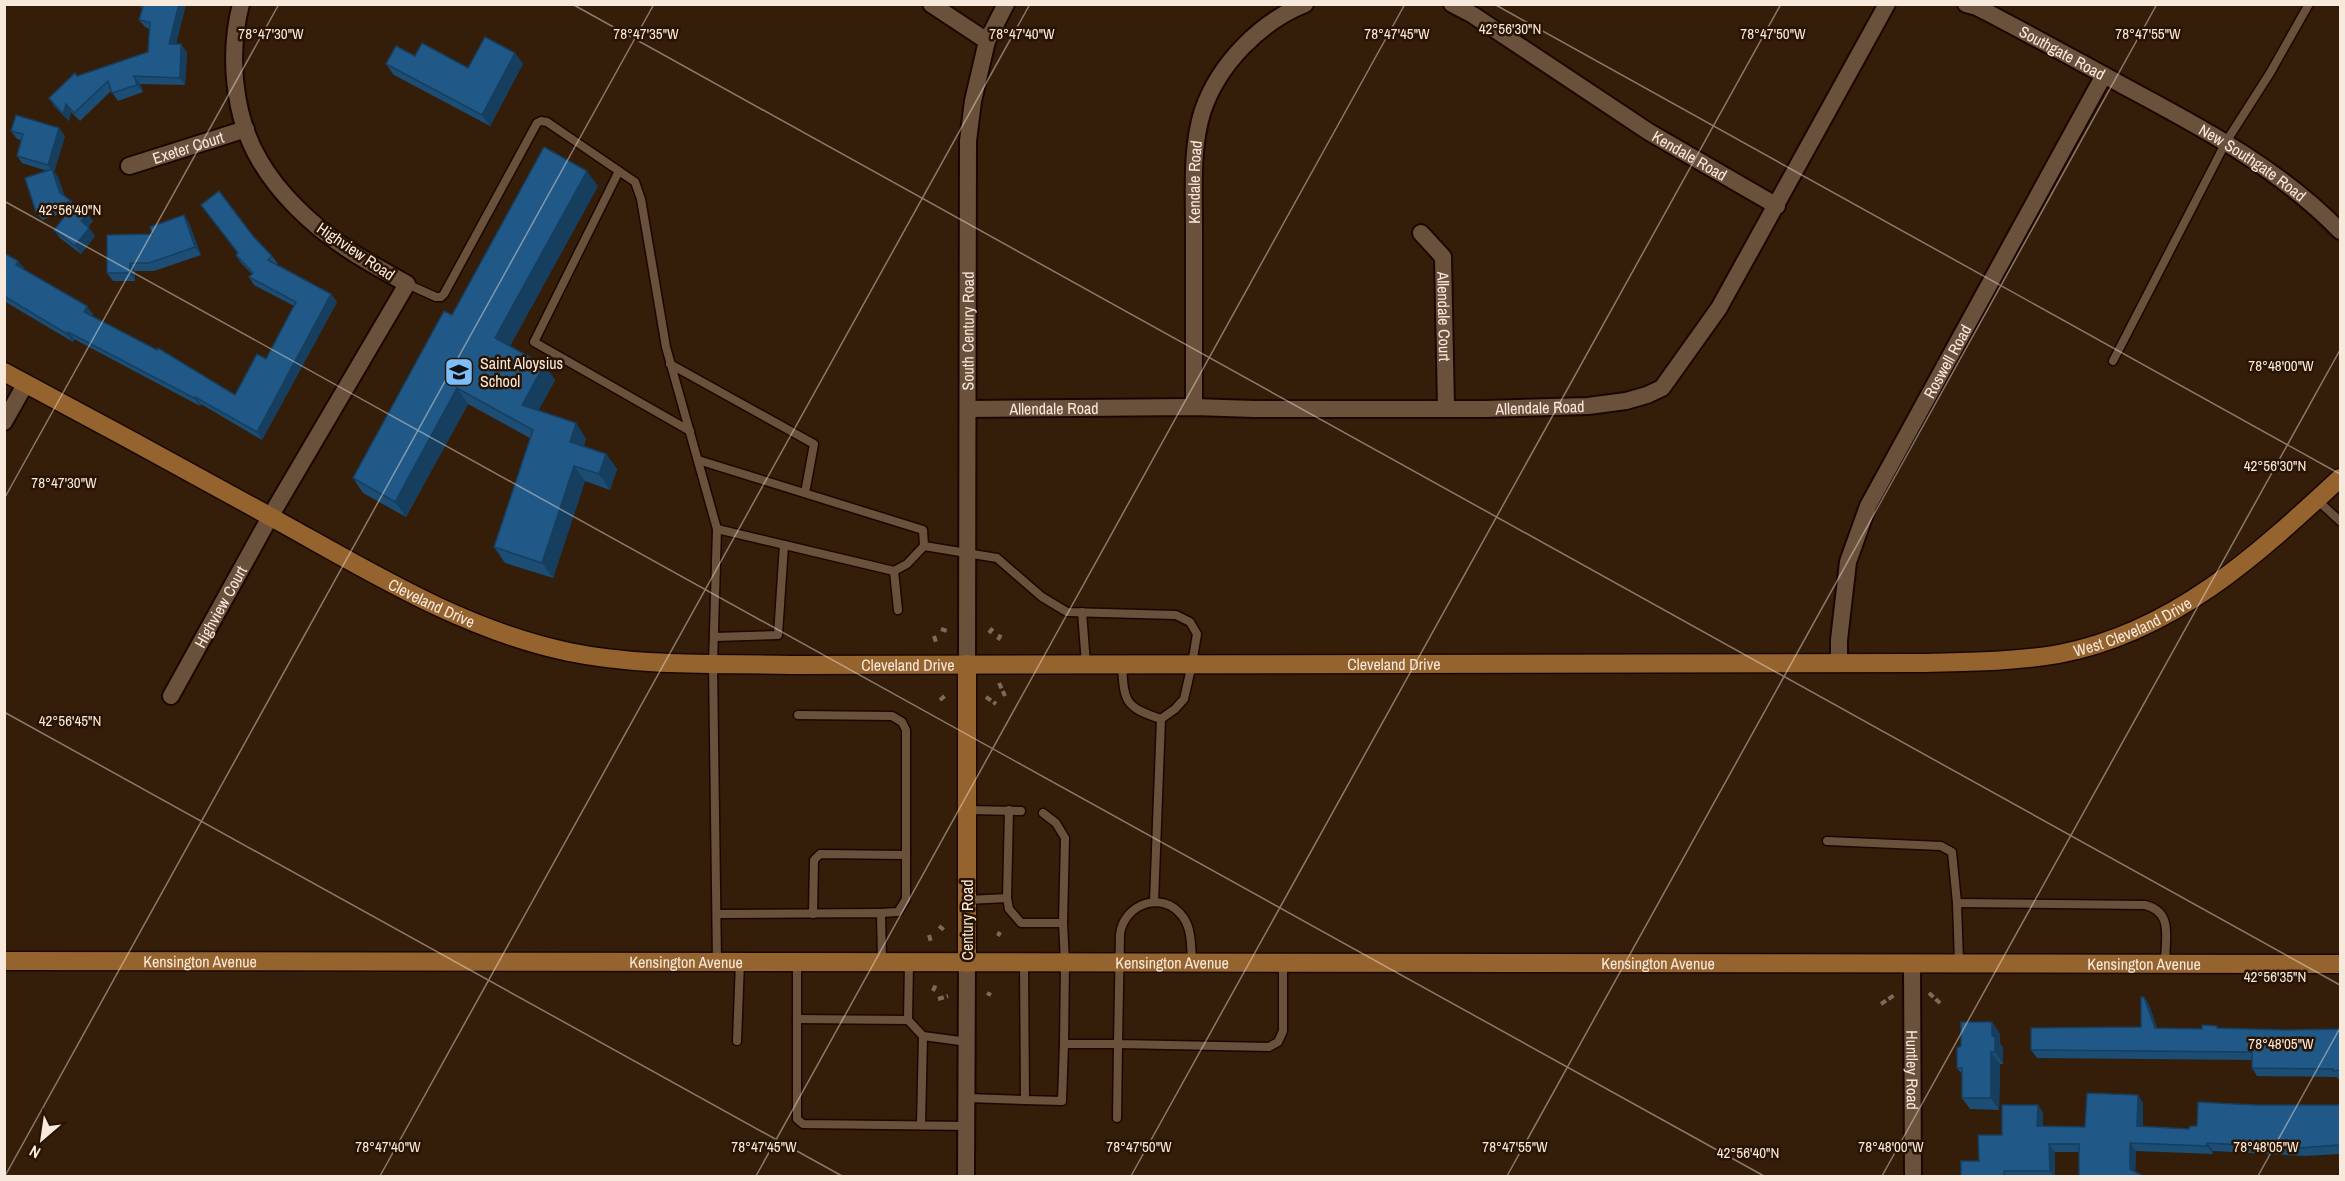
<svg xmlns="http://www.w3.org/2000/svg" width="2345" height="1181" font-family="'Archivo Narrow',sans-serif">
<rect width="100%" height="100%" fill="#341e0a"/>
<g fill="none" stroke-linecap="round" stroke-linejoin="round">
<g stroke="#1a0700" stroke-width="11">
<g id="lane">
<path d="M 619,171 L 534,342 L 690,431"/>
<path d="M 407,284 L 436,297 L 441,297 L 444,294 L 537,123 L 541,121 L 547,122 L 635,182 L 641,199 L 666,347 L 717,529 L 713,664 L 717,962"/>
<path d="M 2113,361 L 2226,142 L 2270,73 L 2309,4"/>
<path d="M 670,364 L 814,444 L 805,493"/>
<path d="M 698,460 L 923,530 L 924,546"/>
<path d="M 2317,500 L 2340,521"/>
<path d="M 717,529 L 894,571 L 907,564 L 924,546 L 997,558 L 1042,597 L 1067,612 L 1176,615 L 1190,622 L 1197,634 L 1192,664 L 1184,699 L 1175,709 L 1161,719 L 1154,902"/>
<path d="M 894,571 L 898,610"/>
<path d="M 1082,612 L 1086,664"/>
<path d="M 714,637 L 778,635 L 784,545"/>
<path d="M 1122,664 C 1124,701 1124,707 1161,719"/>
<path d="M 798,715 L 892,716 L 902,722 L 906,730 L 906,899 L 898,912 L 881,913"/>
<path d="M 968,810 L 1021,811"/>
<path d="M 1043,813 L 1056,823 L 1065,838 L 1063,923 L 1065,962 L 1064,1044"/>
<path d="M 1827,841 L 1941,846 L 1952,852 L 1957,903 L 1959,963"/>
<path d="M 1007,898 L 1009,909 L 1021,923 L 1063,923"/>
<path d="M 967,900 L 1007,898 L 1009,810"/>
<path d="M 1957,903 L 2145,905 C 2174,912 2165,939 2165,963"/>
<path d="M 718,914 L 881,913 L 882,962"/>
<path d="M 813,914 L 814,860 L 820,854 L 906,855"/>
<path d="M 797,962 L 797,1119 L 803,1124 L 968,1126"/>
<path d="M 1192,962 C 1191,947 1192,929 1183,917 C 1163,889 1124,904 1120,934 L 1118,1044 L 1269,1047 L 1278,1042 L 1283,1031 L 1283,963"/>
<path d="M 797,1019 L 908,1020 L 923,1036 L 921,1125"/>
<path d="M 908,1020 L 909,962"/>
<path d="M 923,1036 L 968,1042"/>
<path d="M 737,1041 L 740,962"/>
<path d="M 968,1098 L 1025,1100 L 1024,963"/>
<path d="M 1025,1100 L 1062,1101 L 1064,1044 L 1118,1044 L 1117,1118"/>
</g>
</g>
<g stroke="#1a0700" stroke-width="20">
<g id="street">
<path d="M 931,4 L 987,41"/>
<path id="s1" d="M 1452,4 L 1473,15 L 1649,132 L 1777,206"/>
<path id="s2" d="M 1966,4 L 1977,7 C 2026,32 2074,59 2122,85 C 2200,127 2278,167 2340,231"/>
<path id="s3" d="M 129,166 L 246,129"/>
<path id="s4" d="M 1421,233 L 1443,257 L 1446,408"/>
<path id="s5" d="M 1194,407 C 1194,347 1194,288 1194,228 C 1194,191 1191,146 1203,110 C 1219,64 1260,22 1305,4"/>
<path id="s6" d="M 968,409 L 1194,407 L 1254,409 L 1485,409 L 1588,406 L 1626,401 L 1647,395 L 1662,388 L 1719,308 L 1887,4"/>
<path d="M 4,422 L 26,383"/>
<path id="s7" d="M 1839,663 L 1839,640 L 1848,562 L 1868,506 L 2104,75"/>
<path id="s8" d="M 967,664 L 968,141 L 973,101 L 987,41 L 1006,4"/>
<path id="s9" d="M 171,696 L 270,517 L 407,284 C 386,272 363,260 343,246 C 312,225 279,194 260,161 C 233,116 228,54 241,4"/>
<path id="s10" d="M 1912,964 L 1913,1176"/>
<path d="M 966,1176 L 967,963"/>
</g>
</g>
<g stroke="#1a0700" stroke-width="21">
<g id="secondary">
<path id="s11" d="M 4,372 C 96,421 188,471 280,522 C 372,573 464,630 569,652 C 642,667 717,663 791,665 L 1918,663 C 1965,662 2012,662 2059,654 C 2174,632 2257,555 2340,478"/>
<path id="s12" d="M 4,961 L 2340,964"/>
<path d="M 967,963 L 967,664"/>
</g>
</g>
<g stroke="#7d6a59" stroke-width="4" stroke-dasharray="6 3" stroke-linecap="butt">
<path d="M 941,629 L 947,631"/>
<path d="M 989,633 L 993,628"/>
<path d="M 934,636 L 936,642"/>
<path d="M 998,640 L 1001,634"/>
<path d="M 999,683 L 1005,696"/>
<path d="M 986,697 L 996,704"/>
<path d="M 940,700 L 946,695"/>
<path d="M 939,926 L 944,930"/>
<path d="M 929,935 L 931,942"/>
<path d="M 998,936 L 1000,932"/>
<path d="M 933,991 L 936,984"/>
<path d="M 987,993 L 991,995"/>
<path d="M 1929,993 L 1941,1004"/>
<path d="M 938,999 L 948,996"/>
<path d="M 1881,1004 L 1896,994"/>
</g>
<use href="#lane" stroke="#6a513c" stroke-width="8"/>
<use href="#street" stroke="#6a513c" stroke-width="16"/>
<use href="#secondary" stroke="#94632e" stroke-width="18"/>
</g>
<g fill="#1c4d74">
<path d="M 186,4 L 176,44 L 187,52 L 185,85 L 140,84 L 143,92 L 118,101 L 111,91 L 80,121 L 71,112 L 69,121 L 54,106 L 49,98 L 77,76 L 148,52 L 149,29 L 145,27 L 139,20 L 142,9 L 141,7 Z"/>
<path d="M 515,53 L 523,64 L 490,126 L 394,75 L 386,64 L 415,56 L 468,68 Z"/>
<path d="M 11,131 L 65,136 L 54,172 L 58,177 L 64,195 L 93,221 L 88,227 L 95,236 L 81,254 L 60,238 L 54,230 L 69,211 L 42,220 L 36,212 L 47,171 L 22,163 L 17,156 L 21,140 L 17,139 Z"/>
<path d="M 598,186 L 510,346 L 544,365 L 555,380 L 538,411 L 576,423 L 586,439 L 584,446 L 606,454 L 617,469 L 610,490 L 585,481 L 553,578 L 505,563 L 494,547 L 530,438 L 468,404 L 406,517 L 363,493 L 353,478 L 452,315 Z"/>
<path d="M 184,215 L 189,223 L 201,255 L 154,271 L 135,271 L 135,281 L 113,281 L 107,273 L 152,234 Z"/>
<path d="M 253,236 L 272,256 L 278,264 L 277,265 L 331,294 L 337,302 L 262,440 L 201,404 L 200,406 L 74,339 L 73,342 L 4,301 L 4,253 L 24,268 L 23,269 L 93,314 L 91,316 L 235,395 L 266,359 L 294,306 L 254,285 L 249,277 L 252,274 L 241,263 L 236,255 Z"/>
<path d="M 2144,997 L 2149,1005 L 2157,1028 L 2219,1028 L 2287,1030 L 2340,1029 L 2340,1078 L 2338,1079 L 2337,1077 L 2257,1076 L 2252,1068 L 2252,1060 L 2037,1058 L 2031,1050 L 2141,1027 Z"/>
<path d="M 1992,1022 L 2000,1034 L 2000,1043 L 2003,1048 L 2003,1064 L 2000,1064 L 1999,1110 L 1970,1109 L 1962,1098 L 1962,1074 L 1957,1068 L 1961,1046 Z"/>
<path d="M 2143,1103 L 2143,1126 L 2189,1129 L 2256,1105 L 2340,1105 L 2340,1154 L 2305,1156 L 2213,1151 L 2213,1154 L 2136,1151 L 2135,1172 L 2079,1152 L 2055,1152 L 2055,1176 L 1961,1176 L 1979,1161 L 2002,1135 L 2038,1105 L 2043,1113 L 2043,1126 L 2085,1127 Z"/>
</g>
<g fill="#163e5e">
<path d="M 179,4 L 186,4 L 174,52 L 169,44 Z"/>
<path d="M 181,44 L 187,52 L 185,85 L 180,78 Z"/>
<path d="M 515,53 L 523,64 L 490,126 L 482,115 Z"/>
<path d="M 134,76 L 140,84 L 143,92 L 137,85 Z"/>
<path d="M 66,104 L 71,112 L 69,121 L 63,114 Z"/>
<path d="M 59,128 L 65,136 L 54,172 L 58,177 L 66,200 L 60,193 L 53,172 L 48,165 Z"/>
<path d="M 587,171 L 598,186 L 506,353 L 495,338 Z"/>
<path d="M 87,213 L 93,221 L 86,229 L 81,221 Z"/>
<path d="M 184,215 L 189,223 L 201,255 L 195,247 Z"/>
<path d="M 89,228 L 95,236 L 81,254 L 75,246 Z"/>
<path d="M 18,261 L 24,268 L 22,273 L 16,265 Z"/>
<path d="M 130,263 L 135,271 L 135,281 L 130,273 Z"/>
<path d="M 331,294 L 337,302 L 262,440 L 257,432 Z"/>
<path d="M 87,306 L 93,314 L 89,320 L 84,312 Z"/>
<path d="M 68,332 L 74,339 L 73,342 L 67,334 Z"/>
<path d="M 544,365 L 555,380 L 533,421 L 522,405 Z"/>
<path d="M 457,388 L 468,404 L 406,517 L 395,502 Z"/>
<path d="M 195,397 L 201,404 L 200,406 L 194,398 Z"/>
<path d="M 576,423 L 586,439 L 581,457 L 570,442 Z"/>
<path d="M 606,454 L 617,469 L 610,490 L 599,474 Z"/>
<path d="M 574,466 L 585,481 L 553,578 L 542,563 Z"/>
<path d="M 2144,997 L 2149,1005 L 2160,1036 L 2155,1028 Z"/>
<path d="M 1992,1022 L 2000,1034 L 2000,1043 L 2003,1048 L 2003,1064 L 1995,1052 L 1992,1036 Z"/>
<path d="M 1991,1052 L 2000,1064 L 1999,1110 L 1991,1098 Z"/>
<path d="M 2138,1095 L 2143,1103 L 2143,1134 L 2137,1126 Z"/>
<path d="M 2038,1105 L 2043,1113 L 2043,1134 L 2037,1126 Z"/>
<path d="M 2130,1143 L 2136,1151 L 2135,1176 L 2130,1169 Z"/>
<path d="M 2207,1143 L 2213,1151 L 2213,1154 L 2207,1146 Z"/>
<path d="M 2049,1144 L 2055,1152 L 2055,1176 L 2053,1176 L 2050,1171 Z"/>
</g>
<g fill="#205987" stroke="#163e5e" stroke-width="1.5">
<path d="M 142,4 L 179,4 L 169,44 L 181,44 L 180,78 L 134,76 L 137,85 L 112,93 L 108,81 L 74,113 L 66,104 L 63,114 L 49,98 L 75,73 L 77,76 L 148,52 L 150,22 L 139,20 L 143,7 L 141,7 Z"/>
<path d="M 485,37 L 515,53 L 482,115 L 386,64 L 396,46 L 415,56 L 422,43 L 468,68 Z"/>
<path d="M 16,115 L 59,128 L 48,165 L 17,156 L 23,134 L 11,131 Z"/>
<path d="M 544,147 L 587,171 L 495,338 L 544,365 L 522,405 L 576,423 L 570,442 L 606,454 L 599,474 L 574,466 L 542,563 L 494,547 L 533,430 L 457,388 L 395,502 L 353,478 L 444,311 L 452,315 Z"/>
<path d="M 52,169 L 60,193 L 71,201 L 36,212 L 25,178 Z"/>
<path d="M 219,191 L 253,236 L 272,256 L 268,260 L 331,294 L 257,432 L 195,397 L 194,398 L 68,332 L 67,334 L 4,296 L 4,253 L 18,261 L 16,265 L 87,306 L 84,312 L 157,350 L 158,348 L 235,395 L 257,354 L 266,359 L 296,302 L 249,277 L 253,273 L 236,255 L 238,253 L 201,205 Z"/>
<path d="M 75,203 L 87,213 L 81,221 L 89,228 L 75,246 L 54,230 Z"/>
<path d="M 184,215 L 195,247 L 149,263 L 130,263 L 130,273 L 107,273 L 107,235 L 152,234 L 150,227 Z"/>
<path d="M 2141,997 L 2144,997 L 2155,1028 L 2202,1029 L 2202,1025 L 2217,1026 L 2217,1028 L 2287,1030 L 2340,1029 L 2340,1070 L 2333,1071 L 2333,1069 L 2252,1068 L 2252,1052 L 2031,1050 L 2031,1028 L 2141,1027 Z"/>
<path d="M 1961,1022 L 1992,1022 L 1992,1036 L 1995,1036 L 1995,1052 L 1991,1052 L 1991,1098 L 1962,1098 L 1962,1068 L 1957,1068 L 1957,1048 L 1961,1046 Z"/>
<path d="M 2087,1093 L 2138,1095 L 2137,1126 L 2189,1129 L 2190,1126 L 2197,1126 L 2198,1102 L 2256,1105 L 2340,1105 L 2340,1145 L 2299,1148 L 2207,1143 L 2207,1146 L 2130,1143 L 2130,1169 L 2143,1176 L 2079,1176 L 2079,1144 L 2049,1144 L 2050,1171 L 2004,1171 L 2004,1176 L 1961,1176 L 1961,1161 L 1979,1161 L 1978,1135 L 2002,1135 L 2002,1105 L 2038,1105 L 2037,1126 L 2085,1127 Z"/>
</g>
<path fill="none" stroke="#f8e9dd" stroke-width="1.5" stroke-opacity="0.45" d="M 572,4 L 2340,985M 1494,4 L 2340,474M 4,201 L 1764,1176M 4,499 L 279,4M 4,712 L 842,1176M 5,1176 L 654,4M 380,1176 L 1030,4M 756,1176 L 1405,4M 1131,1176 L 1781,4M 1507,1176 L 2157,4M 1882,1176 L 2340,350M 2258,1176 L 2340,1028"/>
<defs>
<g id="school-square" transform="scale(1.5)"><rect x="-9" y="-9" width="18" height="18" rx="4" fill="#7cbef9" stroke="#291402"/><path d="M0-5L7-2L0 1L-7-2ZM-4 1L0 2.5L4 1V4Q0 6-4 4Z" fill="#111"/></g>
</defs>
<g fill-rule="evenodd">
<use href="#school-square" x="459" y="372"/>
</g>
<g text-anchor="middle" dominant-baseline="central" stroke-width="5" stroke-linejoin="round" paint-order="stroke">
<g font-size="16" fill="#f8e9dd" stroke="#291402">
<text stroke="none"><textPath href="#s2" startOffset="108">Southgate Road</textPath></text>
<text stroke="none"><textPath href="#s3" startOffset="62">Exeter Court</textPath></text>
<text stroke="none"><textPath href="#s1" startOffset="282">Kendale Road</textPath></text>
<text stroke="none"><textPath href="#s2" startOffset="328">New Southgate Road</textPath></text>
<text stroke="none"><textPath href="#s5" startOffset="225">Kendale Road</textPath></text>
<text transform="translate(356 251) rotate(34)">Highview Road</text>
<text stroke="none"><textPath href="#s4" startOffset="92">Allendale Court</textPath></text>
<text stroke="none"><textPath href="#s8" startOffset="333">South Century Road</textPath></text>
<text stroke="none"><textPath href="#s7" startOffset="326">Roswell Road</textPath></text>
<text stroke="none"><textPath href="#s6" startOffset="572">Allendale Road</textPath></text>
<text stroke="none"><textPath href="#s6" startOffset="86">Allendale Road</textPath></text>
<text stroke="none"><textPath href="#s11" startOffset="486">Cleveland Drive</textPath></text>
<text stroke="none"><textPath href="#s9" startOffset="102">Highview Court</textPath></text>
<text stroke="none"><textPath href="#s11" startOffset="2202">West Cleveland Drive</textPath></text>
<text stroke="none"><textPath href="#s11" startOffset="972">Cleveland Drive</textPath></text>
<text stroke="none"><textPath href="#s11" startOffset="1458">Cleveland Drive</textPath></text>
<text transform="translate(967 920) rotate(-90)">Century Road</text>
<text stroke="none"><textPath href="#s12" startOffset="196">Kensington Avenue</textPath></text>
<text stroke="none"><textPath href="#s12" startOffset="682">Kensington Avenue</textPath></text>
<text stroke="none"><textPath href="#s12" startOffset="1168">Kensington Avenue</textPath></text>
<text stroke="none"><textPath href="#s12" startOffset="1654">Kensington Avenue</textPath></text>
<text stroke="none"><textPath href="#s12" startOffset="2140">Kensington Avenue</textPath></text>
<text stroke="none"><textPath href="#s10" startOffset="106">Huntley Road</textPath></text>
</g>
<g font-size="16" fill="#f8e9dd" stroke="#291402" text-anchor="start">
<text x="480" y="363">Saint Aloysius<tspan x="480" dy="18">School</tspan></text>
</g>
</g>
<g font-size="15" text-anchor="middle" fill="#f8e9dd" stroke="#291402" stroke-width="5" stroke-linejoin="round" paint-order="stroke">
<text x="1510" y="34">42°56'30"N</text>
<text x="271" y="39">78°47'30"W</text>
<text x="646" y="39">78°47'35"W</text>
<text x="1022" y="39">78°47'40"W</text>
<text x="1397" y="39">78°47'45"W</text>
<text x="1773" y="39">78°47'50"W</text>
<text x="2148" y="39">78°47'55"W</text>
<text x="70" y="215">42°56'40"N</text>
<text x="2281" y="371">78°48'00"W</text>
<text x="2275" y="471">42°56'30"N</text>
<text x="64" y="488">78°47'30"W</text>
<text x="70" y="726">42°56'45"N</text>
<text x="2275" y="982">42°56'35"N</text>
<text x="2281" y="1049">78°48'05"W</text>
<text x="388" y="1152">78°47'40"W</text>
<text x="764" y="1152">78°47'45"W</text>
<text x="1139" y="1152">78°47'50"W</text>
<text x="1515" y="1152">78°47'55"W</text>
<text x="1891" y="1152">78°48'00"W</text>
<text x="2266" y="1152">78°48'05"W</text>
<text x="1748" y="1158">42°56'40"N</text>
</g>
<rect width="2345" height="1181" fill="none" stroke="#f8e9dd" stroke-width="12"/>
<g transform="translate(42 1139) rotate(209)" stroke="#291402" stroke-width="4.5" paint-order="stroke">
<path d="M0-4.5L10 22L0 15L-10 22Z" fill="#f8e9dd"/>
<text y="-9" font-size="16" font-weight="bold" text-anchor="middle" fill="#f8e9dd">N</text>
</g>
</svg>
